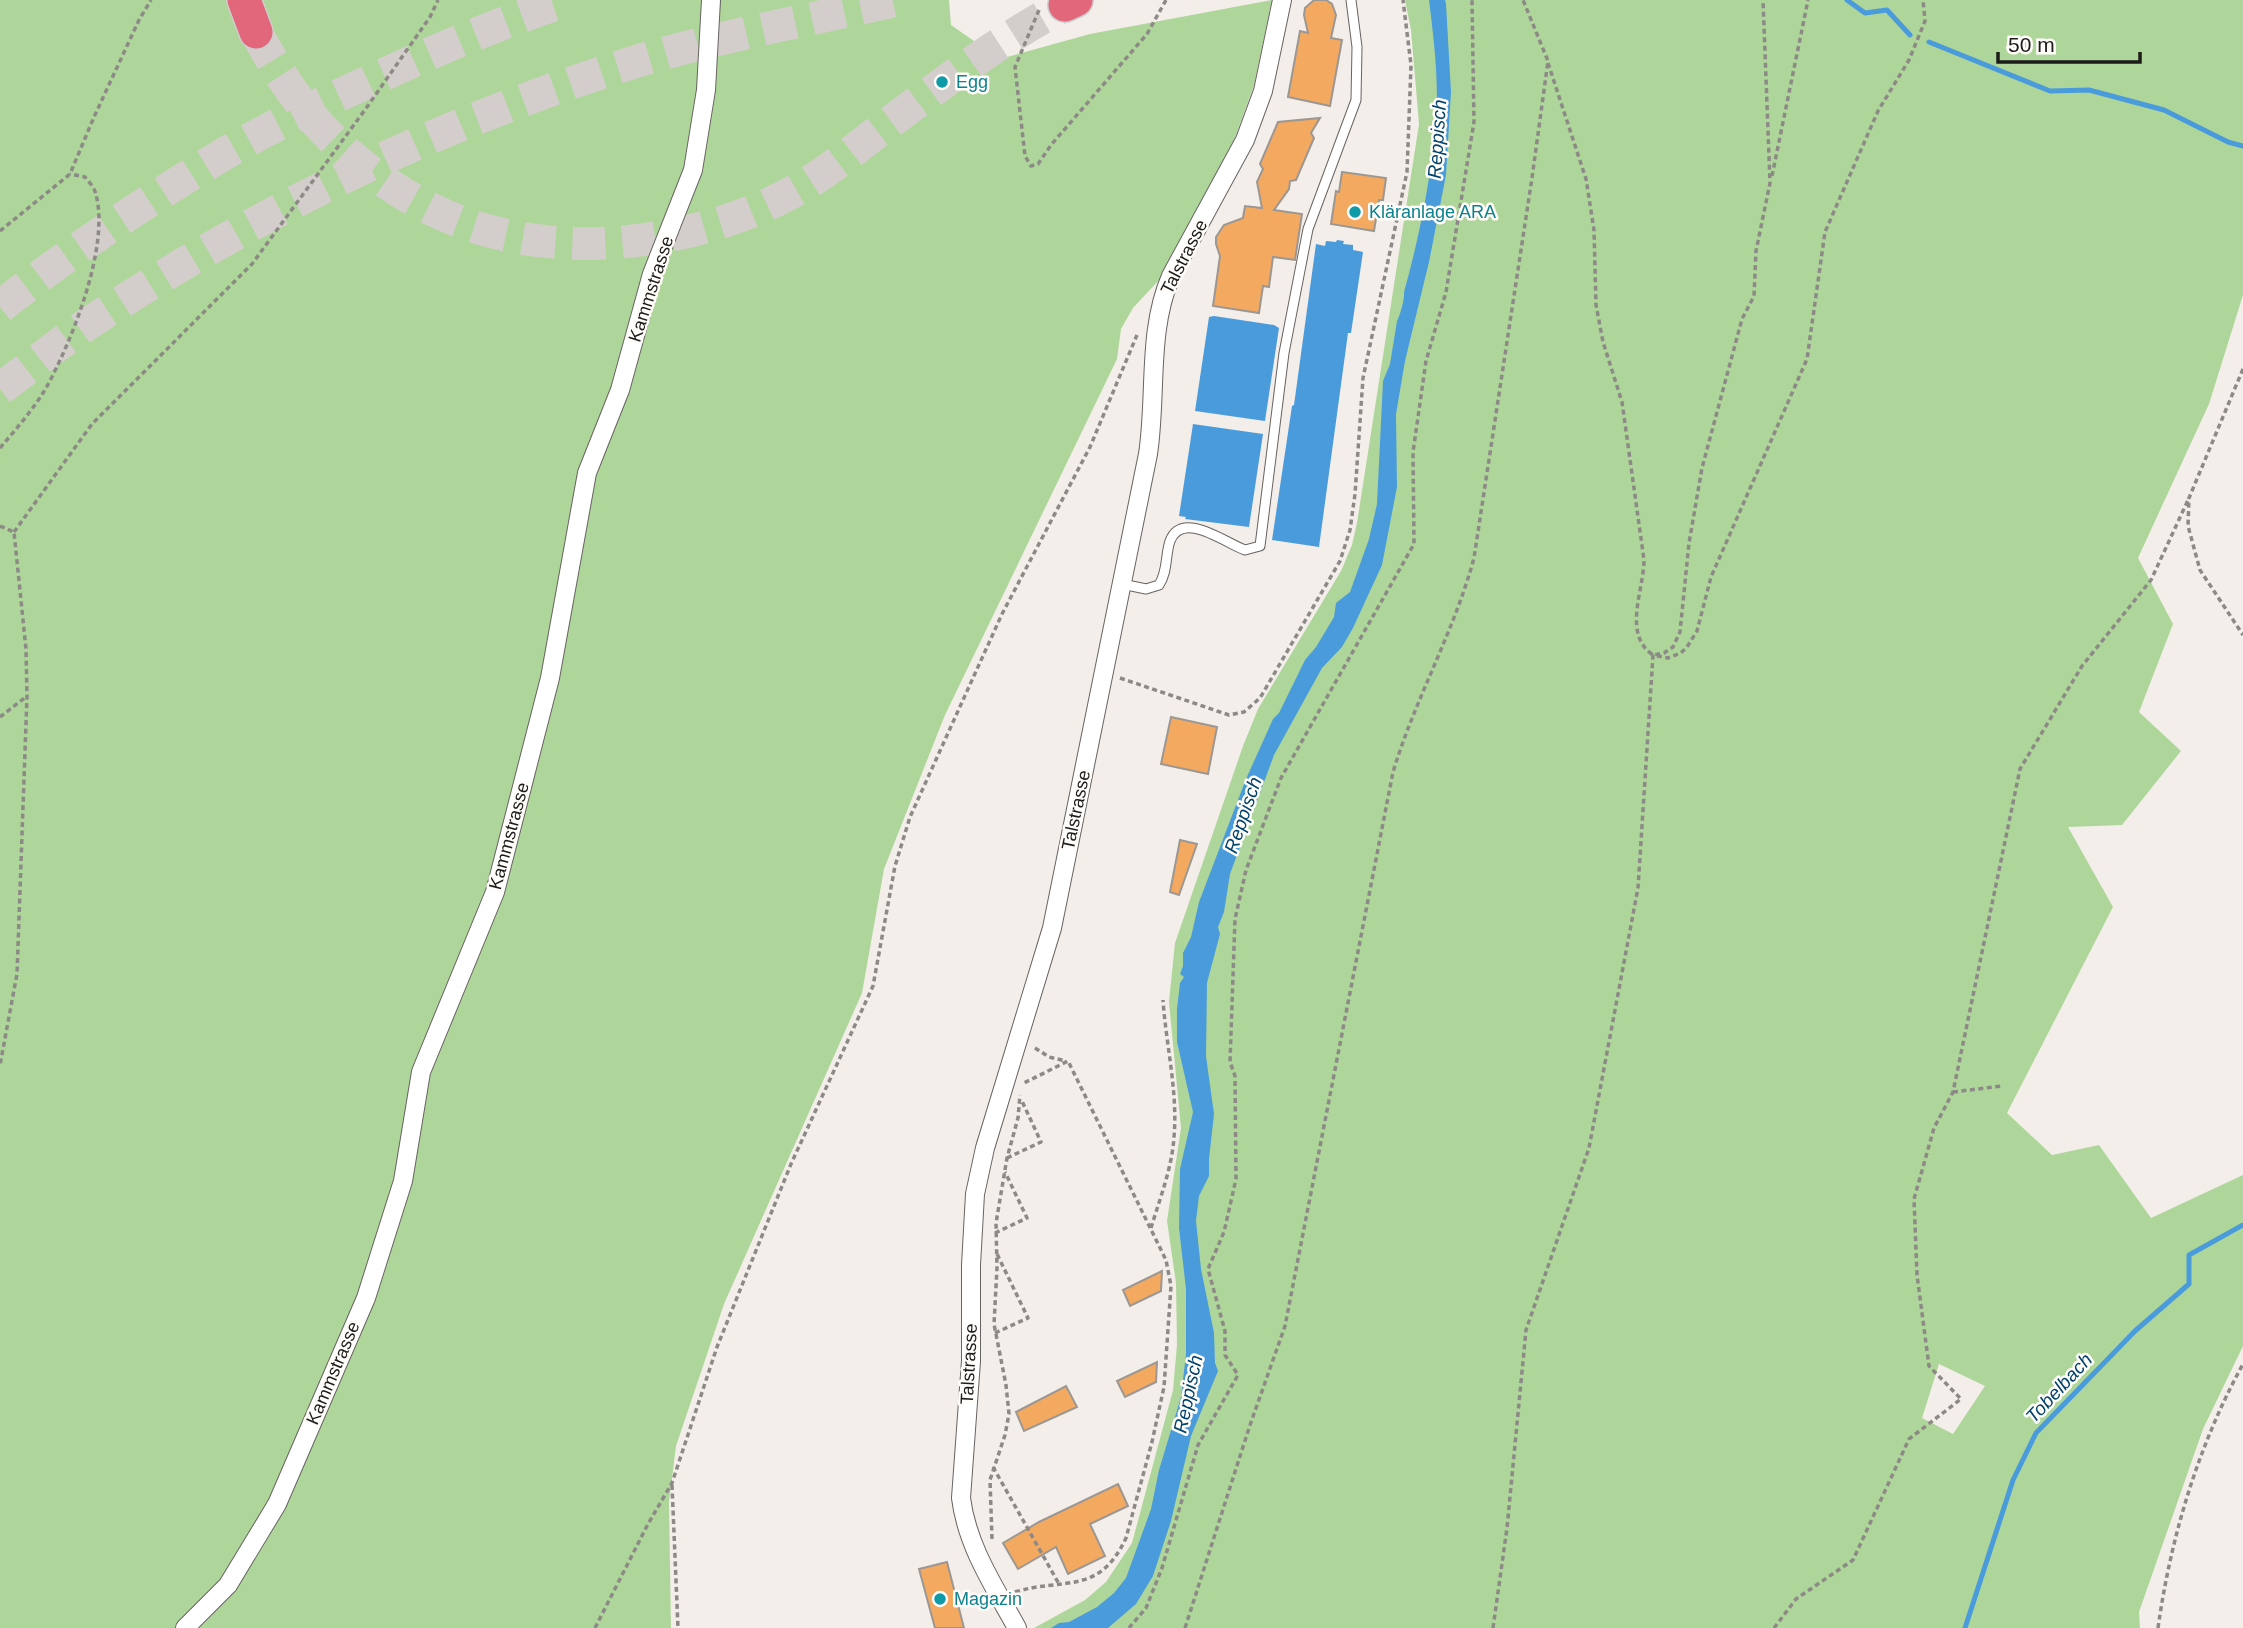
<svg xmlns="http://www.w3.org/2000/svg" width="2243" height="1628" font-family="Helvetica,sans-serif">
<rect width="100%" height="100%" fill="#f3eeea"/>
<g fill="#afd69a" fill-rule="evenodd">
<path d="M 0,0 L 949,0 L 951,25 L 1000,59 L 1090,34 L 1272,0 L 1254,85 L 1230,151 L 1159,280 L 1133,308 L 1121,329 L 1117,359 L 945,715 L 884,869 L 862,993 L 724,1304 L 676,1446 L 669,1502 L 671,1628 L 0,1628 Z"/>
<path d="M 1405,0 L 2243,0 L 2243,295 L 2209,404 L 2138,558 L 2173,624 L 2139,712 L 2181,751 L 2122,825 L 2068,827 L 2113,907 L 2007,1113 L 2052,1155 L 2099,1145 L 2151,1218 L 2243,1175 L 2243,1346 L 2203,1429 L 2139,1612 L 2140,1628 L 1034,1628 L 1085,1600 L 1106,1582 L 1132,1543 L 1173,1390 L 1177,1345 L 1176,1283 L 1167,1221 L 1181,1128 L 1169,1002 L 1175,943 L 1243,746 L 1258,709 L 1341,571 L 1352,545 L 1357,523 L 1419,124 L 1411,30 ZM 1939,1364 L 1985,1386 L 1953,1434 L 1922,1418 Z"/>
</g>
<g fill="#4a9bdc">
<path d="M 1429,0 L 1445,0 L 1446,4 L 1451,92 L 1446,175 L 1429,262 L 1405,361 L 1396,414 L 1397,487 L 1382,565 L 1353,628 L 1342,647 L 1322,668 L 1274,755 L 1230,874 L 1224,912 L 1218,927 L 1220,934 L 1207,983 L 1206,1056 L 1214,1114 L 1209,1159 L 1209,1176 L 1199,1196 L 1196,1221 L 1201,1269 L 1214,1333 L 1215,1363 L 1218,1371 L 1191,1436 L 1171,1521 L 1153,1576 L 1136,1604 L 1108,1628 L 1051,1628 L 1059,1623 L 1069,1622 L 1097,1607 L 1114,1593 L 1126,1578 L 1151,1509 L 1159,1470 L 1181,1397 L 1186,1354 L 1186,1289 L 1179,1228 L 1180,1169 L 1193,1112 L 1177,1042 L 1177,1009 L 1180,983 L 1184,977 L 1180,974 L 1183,966 L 1183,953 L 1191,937 L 1199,902 L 1246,779 L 1273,719 L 1279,713 L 1305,660 L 1316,647 L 1334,617 L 1336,603 L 1350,592 L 1369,539 L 1377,504 L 1383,381 L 1390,364 L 1397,321 C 1400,316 1405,298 1404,292 C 1419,238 1430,184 1435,129 C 1440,87 1434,41 1429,0 Z"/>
<path d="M 1337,240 L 1344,241 L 1343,244 L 1353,245 L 1353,250 L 1363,252 L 1351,333 L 1348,333 L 1319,547 L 1272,540 L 1292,406 L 1294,405 L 1316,244 L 1325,246 L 1326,241 L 1336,242 Z"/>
<path d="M 1214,316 L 1274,325 L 1279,328 L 1265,421 L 1195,411 L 1209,317 Z"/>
<path d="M 1193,424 L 1263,434 L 1249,527 L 1185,519 L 1186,517 L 1179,516 Z"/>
</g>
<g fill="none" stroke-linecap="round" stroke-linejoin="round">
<g stroke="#4a9bdc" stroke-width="5">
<path d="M 1847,0 L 1865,13 L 1887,10 L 1910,35"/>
<path d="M 1929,42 L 2050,91 L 2089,90 L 2164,110 L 2228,142 L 2243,146"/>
<path d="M 1965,1628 L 2013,1480 L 2036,1433 L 2135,1331 L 2189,1284 L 2189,1255 L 2243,1225"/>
</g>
</g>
<g fill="#f4a961" stroke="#9c9793" stroke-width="2">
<path d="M 1314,0 L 1326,0 L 1332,4 L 1336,15 L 1331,38 L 1342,40 L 1330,106 L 1288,97 L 1300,31 L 1308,33 L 1304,15 L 1305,8 Z"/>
<path d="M 1320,118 L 1311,133 L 1314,138 L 1296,180 L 1290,181 L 1289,189 L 1274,210 L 1302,214 L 1295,260 L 1273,257 L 1269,287 L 1263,286 L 1259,313 L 1213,306 L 1220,256 L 1216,244 L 1216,237 L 1224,225 L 1243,218 L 1245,206 L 1262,208 L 1257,182 L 1263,169 L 1260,164 L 1278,122 Z"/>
<path d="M 1342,172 L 1386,178 L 1383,200 L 1379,200 L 1374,231 L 1331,224 L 1336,191 L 1339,192 Z"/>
<path d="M 1171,717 L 1217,727 L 1208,774 L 1161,764 Z"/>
<path d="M 1180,840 L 1197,844 L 1179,895 L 1170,892 Z"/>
<path d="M 1162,1271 L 1161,1291 L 1130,1306 L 1123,1290 Z"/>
<path d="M 1157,1362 L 1156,1382 L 1125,1397 L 1117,1381 Z"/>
<path d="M 1066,1386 L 1077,1407 L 1024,1431 L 1016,1412 Z"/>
<path d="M 1118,1484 L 1128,1506 L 1090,1524 L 1105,1556 L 1068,1574 L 1056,1547 L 1018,1569 L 1003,1543 L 1039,1522 Z"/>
<path d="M 947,1562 L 964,1628 L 935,1628 L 919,1569 Z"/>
</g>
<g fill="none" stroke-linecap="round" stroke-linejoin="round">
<g stroke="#d3cecb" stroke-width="33" stroke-dasharray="33 17" stroke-linecap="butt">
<path d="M 256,32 C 272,62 289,90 311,116 C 349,161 405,201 461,222 C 569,263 711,243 808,183 C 835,166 860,145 885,126 C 943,83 1001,39 1065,5"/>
<path d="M 0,307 C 69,252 144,203 219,157 C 272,125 329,100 385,74 C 445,46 505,21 568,0"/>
<path d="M 0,389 C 30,367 59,343 89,323 C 262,209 443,121 641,60 C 725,35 813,19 898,0"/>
</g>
<g stroke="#676360" stroke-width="11">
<path id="service" d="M 1122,584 L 1146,589 L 1159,585 C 1168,571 1165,556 1170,541 C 1182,509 1227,544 1245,550 L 1260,546 L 1284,353 L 1308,229 L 1356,100 L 1357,47 L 1351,0"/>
</g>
<g stroke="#676360" stroke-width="20">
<g id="minor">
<path d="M 185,1628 L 228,1585 L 277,1504 L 366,1298 L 403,1181 L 421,1072 L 495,892 L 550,678 L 587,473 L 620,390 L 652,274 L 693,170 L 706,90 L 711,0"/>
<path d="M 1017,1628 C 994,1586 967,1546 961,1498 L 971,1361 L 971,1265 L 975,1194 L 985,1148 L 1052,928 L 1148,454 C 1157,395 1147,331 1171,276 L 1245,140 L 1263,91 L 1282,0"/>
</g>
</g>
<g stroke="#cdcdcd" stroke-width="36">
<g id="motorway">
<path d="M 244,0 L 256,32"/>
<path d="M 1065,5 L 1076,0"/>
</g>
</g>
<g stroke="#8c8986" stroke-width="3.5" stroke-dasharray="5 3.5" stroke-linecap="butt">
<path d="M 1039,10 L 1015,67 L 1025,156 L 1031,166 L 1038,164 L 1051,145 L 1147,34 L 1166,0"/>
<path d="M 1548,63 L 1586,179 L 1594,230 L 1596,305 L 1603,342 L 1622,402 L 1644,560 C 1644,590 1622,634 1653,655 L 1664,653 L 1673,647 L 1680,632 L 1689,543 L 1702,468 L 1742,319 L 1754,296 L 1756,251 L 1770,183 L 1763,0"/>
<path d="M 1772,176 L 1808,0"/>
<path d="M 0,231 L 70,174 L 94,117 L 139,20 L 151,0"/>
<path d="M 2243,369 L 2189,498 L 2188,526 L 2200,570 L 2243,635"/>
<path d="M 0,448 C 16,429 33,410 46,388 C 71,343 110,247 96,195 C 95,188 89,182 85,177 L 70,174"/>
<path d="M 0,526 L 14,532 L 26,649 L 27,696 L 17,974 L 0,1065"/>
<path d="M 14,532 L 92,424 L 252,264 L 367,107 L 430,17 L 438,0"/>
<path d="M 1120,678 L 1229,715 L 1244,712 L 1260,698 L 1340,561 L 1350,530 L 1355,494 L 1363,378 L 1407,172 L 1411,65 L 1403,0"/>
<path d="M 0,717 L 27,696"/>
<path d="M 1035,1048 L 1049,1057 L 1066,1061"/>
<path d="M 1953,1092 L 2002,1086"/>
<path d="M 1007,1158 L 1041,1142 L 1021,1099"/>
<path d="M 1151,1228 C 1160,1198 1172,1168 1174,1137 C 1178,1092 1166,1045 1163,1000"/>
<path d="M 995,1233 L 1027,1218 L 1005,1172"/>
<path d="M 995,1333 L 1028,1318 L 997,1254"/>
<path d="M 993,1467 L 1059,1584"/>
<path d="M 672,1485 L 678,1628"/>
<path d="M 992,1539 L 990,1480 L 1005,1435 L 1009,1414 L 1006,1385 L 994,1324 L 997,1268 L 996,1223 L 1007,1158 L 1018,1118 L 1020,1095"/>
<path d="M 1015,1592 C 1064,1577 1099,1596 1126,1538 L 1152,1442 L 1164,1387 L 1171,1286 L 1166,1260 L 1068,1061 L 1022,1084"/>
<path d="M 595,1628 L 648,1524 L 672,1483 L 717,1347 L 791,1164 L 873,986 L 895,866 L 910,817 L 1002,614 L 1090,447 L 1137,335"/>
<path d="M 1129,1628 L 1146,1608 L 1162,1568 L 1198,1445 L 1238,1375 L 1225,1355 L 1225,1331 L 1208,1269 L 1224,1232 L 1236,1179 L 1235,1076 L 1230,1062 L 1235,919 L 1246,870 L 1281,778 L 1414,544 L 1413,452 L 1426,361 L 1446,292 L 1474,122 L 1472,0"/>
<path d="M 1185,1628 L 1250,1425 L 1285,1326 L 1393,772 C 1415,699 1454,632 1474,558 L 1532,178 L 1548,61 L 1523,0"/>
<path d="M 1493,1628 L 1507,1528 L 1526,1330 L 1589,1148 L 1638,888 L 1653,655 L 1668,658 L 1681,653 L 1687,647 L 1697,631 L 1711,577 L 1807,359 L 1825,232 L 1878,111 L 1909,60 L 1925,21 L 1923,0"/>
<path d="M 1774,1628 L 1796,1599 L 1853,1560 L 1909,1439 L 1961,1399 L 1929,1366 L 1917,1275 L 1914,1199 L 1934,1128 L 1953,1092 L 2020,769 L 2082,666 L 2151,580 L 2189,498"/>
<path d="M 2158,1628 C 2171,1536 2198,1446 2243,1364"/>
</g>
<use href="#service" stroke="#fff" stroke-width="9"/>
<use href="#minor" stroke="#fff" stroke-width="18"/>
<use href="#motorway" stroke="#e2677b" stroke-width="33"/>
</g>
<g fill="#0f9aa8" stroke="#fffcf9" stroke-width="2.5">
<circle cx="942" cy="82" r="7"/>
<circle cx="1355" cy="212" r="7"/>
<circle cx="940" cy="1599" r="7"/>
</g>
<g text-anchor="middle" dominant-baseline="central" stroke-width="5" stroke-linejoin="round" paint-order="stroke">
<g font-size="18" fill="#0d838f" stroke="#fffcf9" text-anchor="start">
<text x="956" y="82">Egg</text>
<text x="1369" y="212">Kläranlage ARA</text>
<text x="954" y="1599">Magazin</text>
</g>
<g font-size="18" fill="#1d1c1a" stroke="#fffcf9">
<text transform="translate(1184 257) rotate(-63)">Talstrasse</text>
<text transform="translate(651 289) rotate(-72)">Kammstrasse</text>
<text transform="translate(1076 810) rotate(-78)">Talstrasse</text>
<text transform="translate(509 836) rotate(-75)">Kammstrasse</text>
<text transform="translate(969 1364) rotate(-87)">Talstrasse</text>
<text transform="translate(333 1373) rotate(-67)">Kammstrasse</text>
</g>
<g font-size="19" font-style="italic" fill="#00436d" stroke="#fffcf9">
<text transform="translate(1437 139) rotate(-86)">Reppisch</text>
<text transform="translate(1243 815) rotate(-71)">Reppisch</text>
<text transform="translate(2059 1388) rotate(-47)">Tobelbach</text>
<text transform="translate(1188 1394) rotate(-78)">Reppisch</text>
</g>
</g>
<path d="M1998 52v10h142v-10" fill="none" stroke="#1d1c1a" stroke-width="3.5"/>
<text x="2008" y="52" font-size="21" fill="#1d1c1a" stroke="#fffcf9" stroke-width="5" paint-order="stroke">50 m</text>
</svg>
